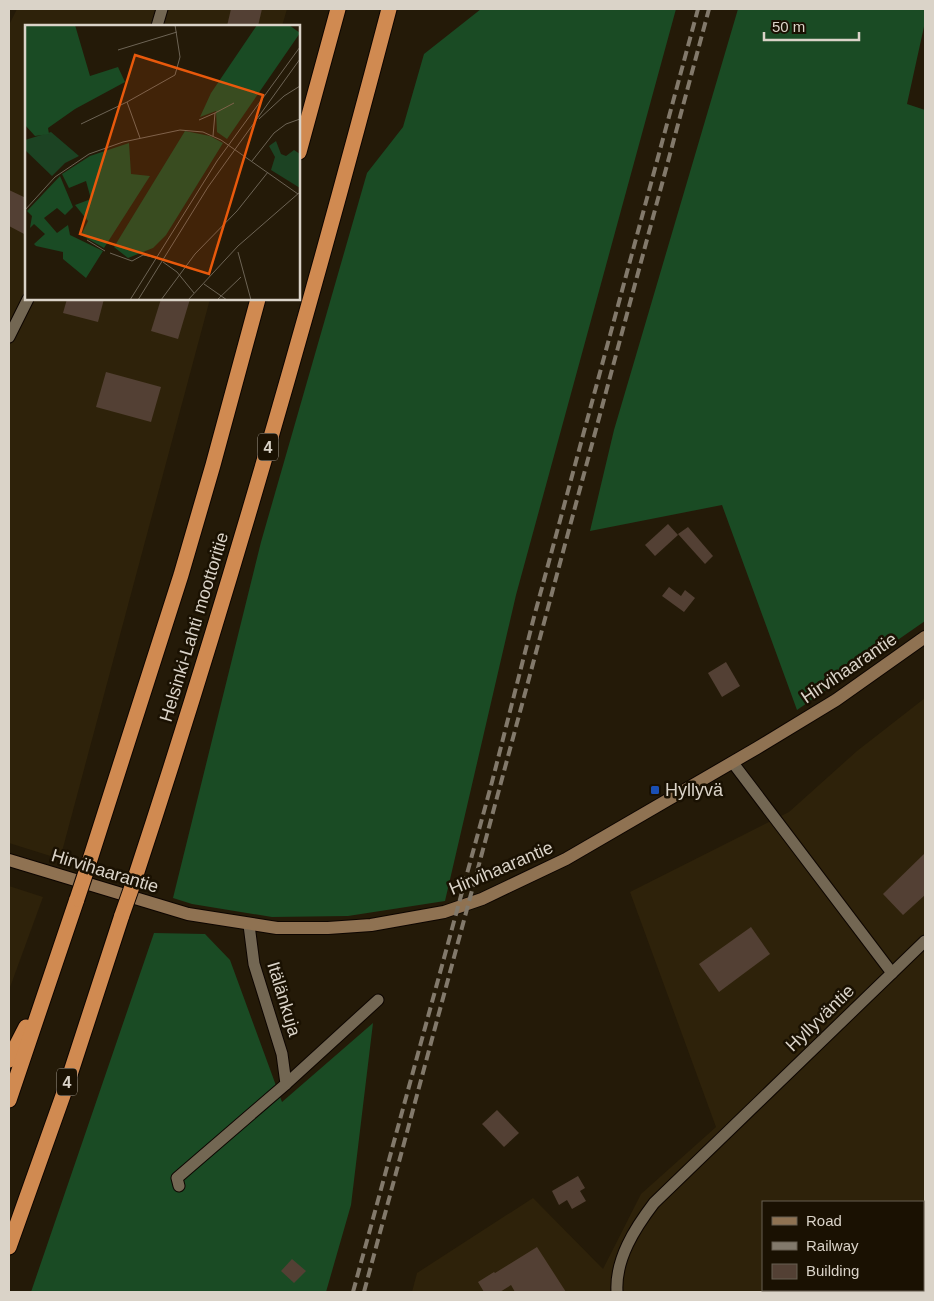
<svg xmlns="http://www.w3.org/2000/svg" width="934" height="1301" font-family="Arial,sans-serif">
<rect width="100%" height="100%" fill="#241a08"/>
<g fill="#2e220a" fill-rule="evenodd">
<path d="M 17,9 L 287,9 L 282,26 L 26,26 L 26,299 L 210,299 L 60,859 L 9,843 L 9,25 Z"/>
<path d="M 925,698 L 925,1292 L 412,1292 L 417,1273 L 533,1198 L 603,1269 L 641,1194 L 716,1127 L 630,892 L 789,812 L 857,751 ZM 763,1202 L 923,1202 L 923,1290 L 763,1290 Z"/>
<path d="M 9,886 L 43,897 L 9,990 Z"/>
</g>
<g fill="#1a4b24">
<path d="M 481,9 L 676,9 L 516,595 L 445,901 L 348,916 L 272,917 L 192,904 L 173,898 L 261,542 L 367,173 L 403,127 L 424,54 Z"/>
<path d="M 738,9 L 925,9 L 925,22 L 907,104 L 925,110 L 925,621 L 797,710 L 722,505 L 590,531 L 614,430 Z"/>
<path d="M 154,933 L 205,934 L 230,960 L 282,1102 L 373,1023 L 351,1205 L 326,1292 L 31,1292 Z"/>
</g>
<g fill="#534034">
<path d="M 231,9 L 262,9 L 258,26 L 227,26 Z"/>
<path d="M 9,190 L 26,198 L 26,235 L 9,226 Z"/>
<path d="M 67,299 L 104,299 L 98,322 L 63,313 Z"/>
<path d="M 161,299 L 190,299 L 178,339 L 151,331 Z"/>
<path d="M 106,372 L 161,387 L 151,422 L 96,407 Z"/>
<path d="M 668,524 L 678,535 L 655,556 L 645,545 Z"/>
<path d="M 688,527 L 713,556 L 705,564 L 678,534 Z"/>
<path d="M 669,587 L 681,596 L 685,590 L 695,598 L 684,612 L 662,596 Z"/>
<path d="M 726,662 L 740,686 L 722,697 L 708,673 Z"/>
<path d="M 925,853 L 925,895 L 903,915 L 883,894 Z"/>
<path d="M 751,927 L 770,954 L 719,992 L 699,964 Z"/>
<path d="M 497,1110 L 519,1133 L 504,1147 L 482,1124 Z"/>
<path d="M 578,1176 L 585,1188 L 580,1191 L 586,1201 L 572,1209 L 567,1200 L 559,1205 L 552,1191 Z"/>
<path d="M 537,1247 L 566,1292 L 515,1292 L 511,1285 L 500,1292 L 484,1292 L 478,1282 L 494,1272 L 495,1273 Z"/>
<path d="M 292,1259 L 306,1271 L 294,1283 L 281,1271 Z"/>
</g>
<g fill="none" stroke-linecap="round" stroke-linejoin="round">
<g stroke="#0d0500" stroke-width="13">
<g id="street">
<path d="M 157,26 L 162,9"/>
<path d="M 9,337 L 28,299"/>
<path d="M 892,973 L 925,941"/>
<path d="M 286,1084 L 378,1000"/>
<path d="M 179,1186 L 177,1178 L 286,1084 L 282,1054 L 254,964 L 249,925"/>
<path d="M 617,1292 C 615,1259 635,1228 654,1203 L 892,973 L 733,763"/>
</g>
</g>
<g stroke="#0d0500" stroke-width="14">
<path id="secondary" d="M 9,860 L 188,914 L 277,928 L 328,928 L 371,925 L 444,912 L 482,899 L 566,859 L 757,748 L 836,700 L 925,637"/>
</g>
<g stroke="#0d0500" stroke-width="17">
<g id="highway">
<path d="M 299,152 L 338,9"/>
<path d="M 86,872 L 181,575 L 213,465 L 258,299"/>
<path d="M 134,881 C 229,593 312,302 389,9"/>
<path d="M 9,1060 L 26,1027"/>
<path d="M 9,1100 L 77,899"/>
<path d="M 9,1247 L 66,1087 L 122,915"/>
</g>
</g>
<use href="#street" stroke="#736753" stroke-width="11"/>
<use href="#secondary" stroke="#8f7252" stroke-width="12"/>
<use href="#highway" stroke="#d08a51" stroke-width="15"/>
<g stroke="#82796b" stroke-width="4" stroke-dasharray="10 5" stroke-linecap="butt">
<path d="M 353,1292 L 492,782 L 534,617 L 698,9"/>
<path d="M 364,1292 L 709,9"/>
</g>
<g stroke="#0d0500" stroke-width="17" stroke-linecap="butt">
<g id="highway-bridge">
<path d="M 77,899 L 86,872"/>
<path d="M 122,915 L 134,881"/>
</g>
</g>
<use href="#highway-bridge" stroke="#d08a51" stroke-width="15"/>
</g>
<rect fill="#1a4fb4" stroke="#1a1102" stroke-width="2" x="650" y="785" width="10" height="10" rx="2.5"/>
<g text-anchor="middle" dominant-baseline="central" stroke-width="5" stroke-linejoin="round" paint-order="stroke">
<g fill="#1a1102" stroke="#a0998d" stroke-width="1">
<rect x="258" y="433.5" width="20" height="27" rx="4"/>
<rect x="57" y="1068.5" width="20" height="27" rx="4"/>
</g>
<g font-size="16" font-weight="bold" fill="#dad3c8">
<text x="268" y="447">4</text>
<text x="67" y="1082">4</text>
</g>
<g font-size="18" fill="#dad3c8" stroke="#1a1102">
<text transform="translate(194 627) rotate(-73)">Helsinki-Lahti moottoritie</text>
<text transform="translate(849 668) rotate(-34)">Hirvihaarantie</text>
<text transform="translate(501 868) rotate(-23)">Hirvihaarantie</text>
<text transform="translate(105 871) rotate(17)">Hirvihaarantie</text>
<text transform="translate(284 999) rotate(73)">Itälänkuja</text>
<text transform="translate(820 1018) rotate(-44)">Hyllyväntie</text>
</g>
<g font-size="18" fill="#dad3c8" stroke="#1a1102" text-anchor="start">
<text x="665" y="790">Hyllyvä</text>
</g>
</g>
<g transform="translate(25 25)">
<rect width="275" height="275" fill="#241a08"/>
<path d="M 26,107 L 54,131 L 40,138 L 27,151 L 0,125 L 0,115 ZM 251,116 L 256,129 L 261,131 L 269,125 L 275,129 L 275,163 L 246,145 L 250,132 L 244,121 Z" fill="#1c4323"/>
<path d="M 0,0 L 50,0 L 65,51 L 93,42 L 100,57 L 50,84 L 23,103 L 24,109 L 10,111 L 0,100 ZM 232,0 L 264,0 L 275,8 L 202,114 L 192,107 L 191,86 L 175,92 L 186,68 ZM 160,106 L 185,111 L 198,118 L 141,210 L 128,223 L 103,233 L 89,222 ZM 104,118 L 106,149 L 125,151 L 79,223 L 56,210 L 63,196 L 50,180 L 66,174 L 61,156 L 44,163 L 37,149 L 65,131 ZM 35,151 L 48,182 L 40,190 L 32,183 L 19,193 L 32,208 L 43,200 L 45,210 L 78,226 L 61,253 L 38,234 L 38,227 L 11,221 L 9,219 L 20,209 L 9,199 L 5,203 L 7,191 L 2,186 Z" fill="#1a4b24"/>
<path fill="none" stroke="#6d6455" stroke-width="1" d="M 93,25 L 152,7M 234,94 L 259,71 L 275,61M 174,95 L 190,88M 56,99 L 102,77M 188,111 L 190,88 L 209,78M 115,113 L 102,77 L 150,50 L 155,32 L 150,0M 227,136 L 249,108 L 261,99 L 275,94M 0,185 L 30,152 L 64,129 L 98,117 L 155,105 L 178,107 L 196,115 L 273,169M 62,215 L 80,226M 213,227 L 226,275M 85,228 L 107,236 L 118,230 L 128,232M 138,237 L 152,247 L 169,268M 179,259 L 202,275M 105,275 L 192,136 L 275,22M 113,275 L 183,162 L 275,34M 136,275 L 170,229 L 212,186 L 243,147M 163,275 L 213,221 L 275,167M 192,275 L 216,252"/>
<path fill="#e8590c" fill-opacity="0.15" stroke="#e8590c" stroke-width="2.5" d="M 110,30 L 238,70 L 184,249 L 55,209 Z"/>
<rect width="275" height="275" fill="none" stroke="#dad3c8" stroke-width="2.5"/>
</g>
<rect width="934" height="1301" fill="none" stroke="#dad3c8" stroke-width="20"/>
<rect x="762" y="1201" width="162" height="90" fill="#1a1102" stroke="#675f51"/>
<rect x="772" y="1217" width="25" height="8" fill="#8f7252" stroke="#675f51"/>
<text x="806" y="1226" font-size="15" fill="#dad3c8">Road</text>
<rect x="772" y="1242" width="25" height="8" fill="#82796b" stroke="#675f51"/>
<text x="806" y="1251" font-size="15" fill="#dad3c8">Railway</text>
<rect x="772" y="1264" width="25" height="15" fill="#534034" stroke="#675f51"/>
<text x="806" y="1276" font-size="15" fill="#dad3c8">Building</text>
<path d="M764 32v8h95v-8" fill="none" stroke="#dad3c8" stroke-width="2.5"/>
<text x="772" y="32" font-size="15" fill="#dad3c8" stroke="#1a1102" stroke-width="4" paint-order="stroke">50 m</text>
</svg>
